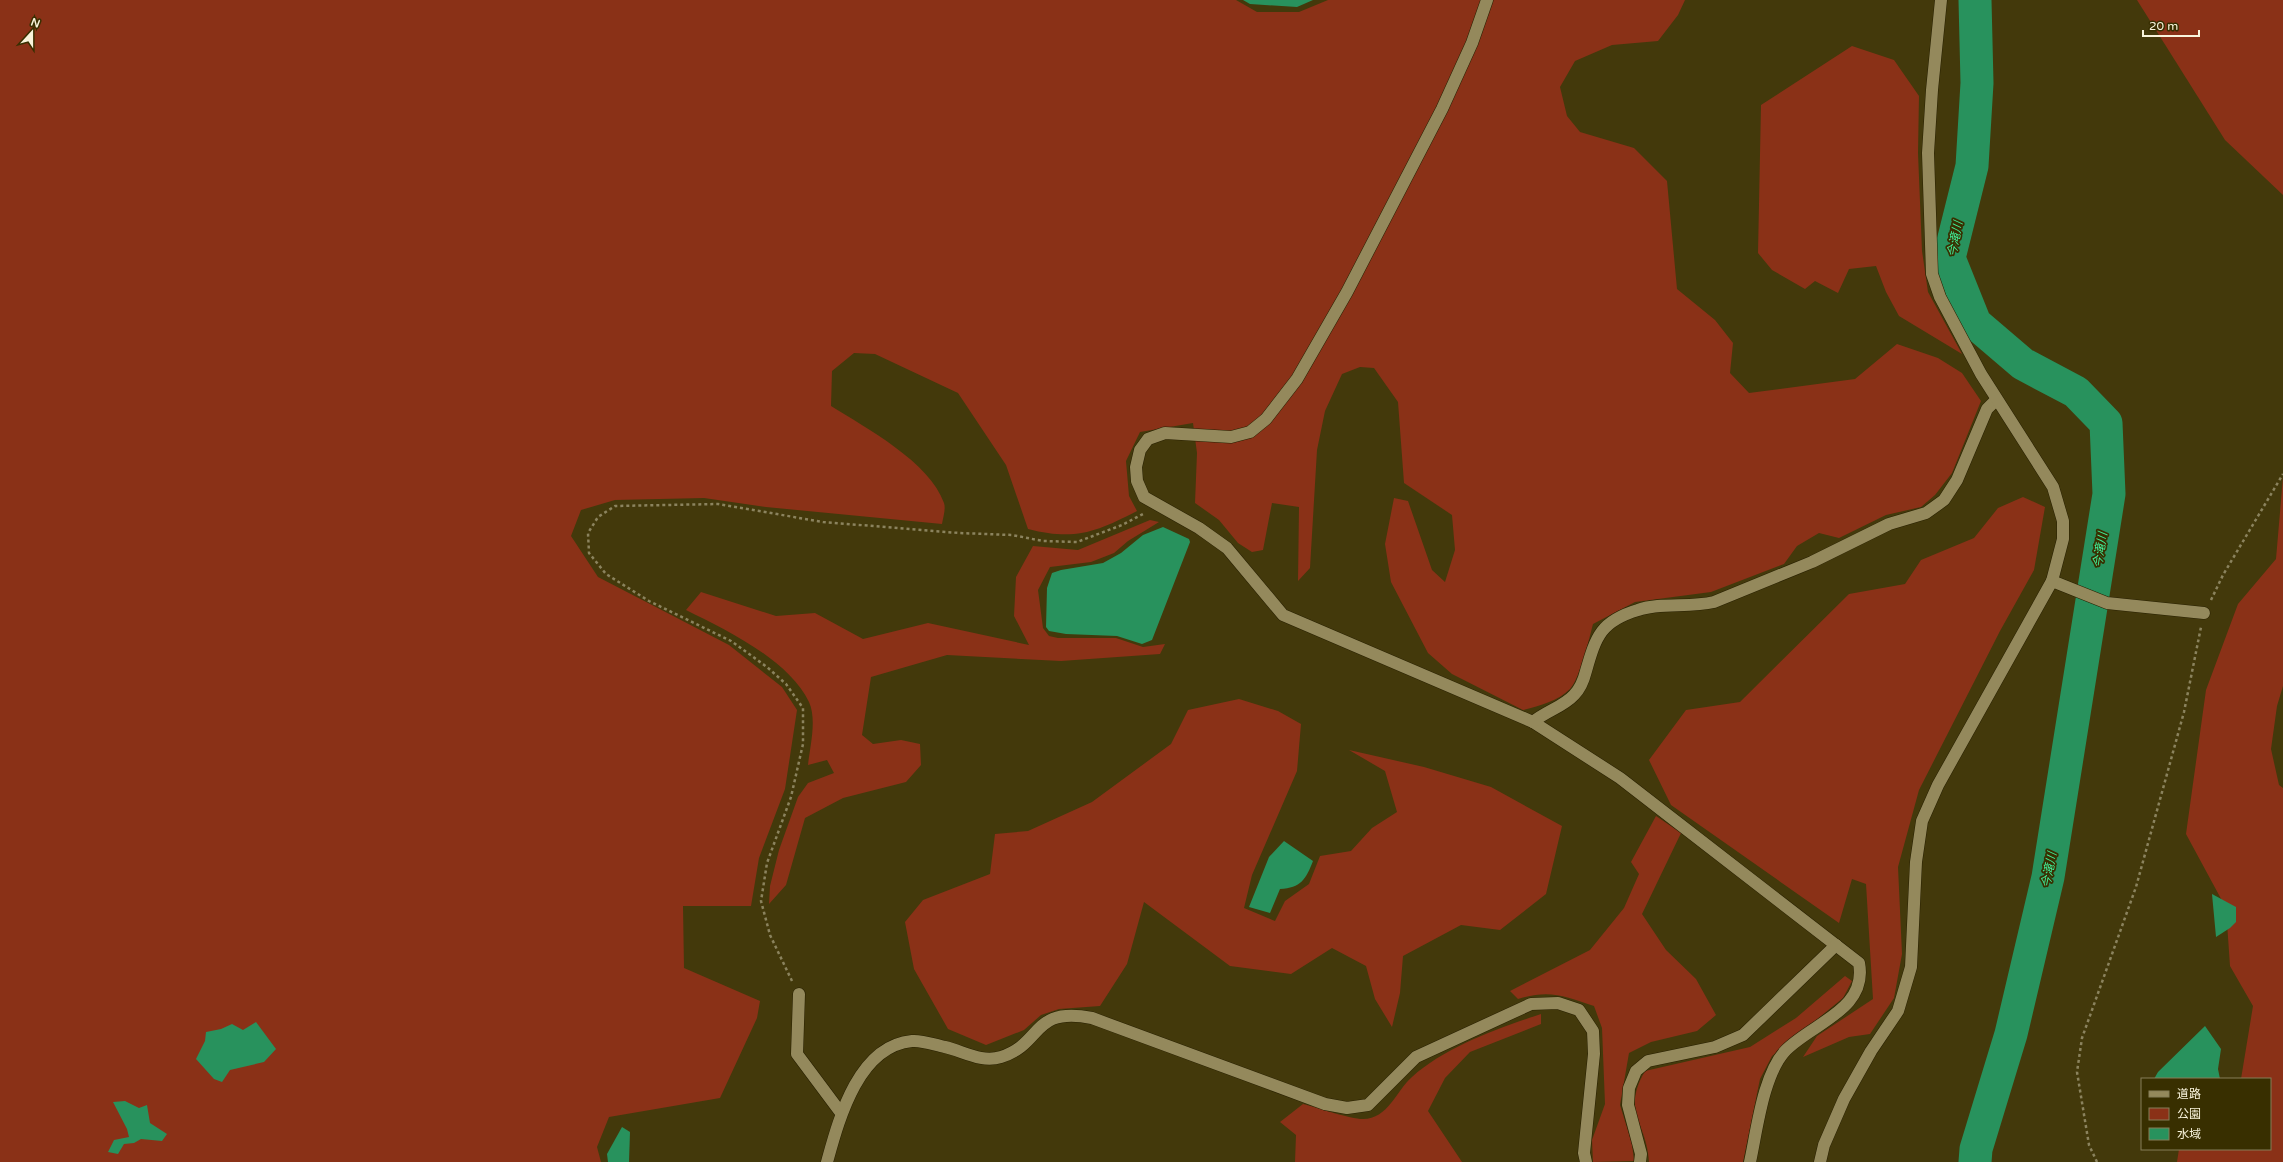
<svg xmlns="http://www.w3.org/2000/svg" width="2283" height="1162" font-family="'Varela Round','Noto Sans JP',sans-serif">
<rect width="100%" height="100%" fill="#43390b"/>
<g fill="#8a3117">
<path d="M 0,0 L 1236,0 L 1257,12 L 1299,12 L 1328,0 L 1685,0 L 1678,15 L 1658,41 L 1612,45 L 1575,61 L 1560,87 L 1567,116 L 1580,132 L 1634,148 L 1667,181 L 1677,289 L 1715,320 L 1733,343 L 1730,373 L 1749,393 L 1855,379 L 1897,344 L 1938,358 L 1962,373 L 1981,401 L 1952,473 L 1935,495 L 1921,507 L 1886,515 L 1839,538 L 1819,533 L 1797,546 L 1784,564 L 1711,592 L 1635,602 L 1593,624 C 1589,639 1580,678 1570,689 C 1558,701 1539,706 1523,710 L 1452,674 L 1428,653 L 1391,582 L 1385,544 L 1394,498 L 1408,501 L 1432,570 L 1445,582 L 1455,550 L 1452,515 L 1404,483 L 1398,402 L 1374,368 L 1360,367 L 1342,374 L 1325,411 L 1317,450 L 1310,568 L 1298,581 L 1299,507 L 1272,503 L 1263,550 L 1252,552 L 1238,543 L 1219,520 L 1195,503 L 1197,453 L 1193,423 L 1140,432 L 1126,461 L 1129,496 L 1137,511 C 1096,532 1075,541 1028,529 L 1006,465 L 958,393 L 875,354 L 854,353 L 832,371 L 831,406 C 866,428 930,462 944,503 C 946,509 943,518 942,524 L 766,507 L 704,498 L 615,500 L 581,510 L 571,536 L 598,577 L 729,645 L 782,687 L 797,710 L 785,789 L 759,858 L 751,906 L 683,906 L 684,968 L 760,1001 L 757,1018 L 720,1098 L 609,1117 L 597,1147 L 601,1162 L 0,1162 Z"/>
<path d="M 2137,0 L 2283,0 L 2283,195 L 2225,140 Z"/>
<path d="M 1852,46 L 1894,60 L 1919,96 L 1918,153 L 1922,251 L 1928,292 L 1962,354 L 1899,316 L 1886,292 L 1876,266 L 1849,269 L 1838,293 L 1815,281 L 1805,289 L 1772,270 L 1758,253 L 1761,105 Z"/>
<path d="M 2283,477 L 2283,686 L 2277,706 L 2271,749 L 2279,785 L 2283,788 L 2283,1162 L 2177,1162 L 2179,1149 L 2270,1149 L 2270,1079 L 2241,1079 L 2253,1006 L 2230,966 L 2226,908 L 2186,834 L 2206,690 L 2238,604 L 2276,559 Z"/>
<path d="M 2023,497 L 2045,507 L 2034,570 L 2000,631 L 1919,790 L 1898,867 L 1902,954 L 1894,998 L 1870,1034 L 1849,1037 L 1803,1057 L 1817,1036 L 1873,999 L 1866,884 L 1852,879 L 1839,923 L 1671,805 L 1649,760 L 1686,710 L 1740,702 L 1849,594 L 1905,584 L 1921,560 L 1974,538 L 1998,508 Z"/>
<path d="M 1150,520 L 1159,522 L 1128,541 L 1114,553 L 1091,562 L 1050,567 L 1038,590 L 1043,628 L 1049,636 L 1058,638 L 1116,638 L 1143,647 L 1165,644 L 1160,654 L 1061,661 L 947,655 L 871,677 L 862,735 L 873,744 L 901,740 L 920,744 L 921,765 L 906,782 L 843,798 L 805,818 L 786,885 L 769,904 L 770,886 L 779,850 L 798,797 L 808,783 L 834,773 L 827,760 L 808,765 C 810,746 817,720 809,702 C 788,659 726,630 686,610 L 701,592 L 776,616 L 815,613 L 863,639 L 928,623 L 1029,645 L 1014,616 L 1016,577 L 1033,546 L 1078,550 Z"/>
<path d="M 1239,699 L 1278,711 L 1301,724 L 1297,771 L 1252,875 L 1244,908 L 1275,921 L 1285,901 L 1309,884 L 1320,856 L 1351,851 L 1372,828 L 1397,812 L 1385,771 L 1349,750 L 1424,767 L 1491,787 L 1562,826 L 1546,894 L 1500,930 L 1461,925 L 1403,956 L 1400,993 L 1392,1027 L 1375,999 L 1366,966 L 1332,948 L 1291,974 L 1230,966 L 1144,902 L 1127,964 L 1100,1006 L 1059,1009 L 1041,1015 L 1024,1030 L 986,1045 L 948,1029 L 914,969 L 905,922 L 923,900 L 990,874 L 995,834 L 1028,831 L 1092,802 L 1171,744 L 1188,710 Z"/>
<path d="M 1656,816 L 1681,833 L 1642,914 L 1666,950 L 1696,979 L 1716,1015 L 1697,1031 L 1651,1042 L 1629,1053 L 1620,1105 L 1632,1144 L 1634,1161 L 1593,1162 L 1592,1140 L 1605,1104 L 1602,1028 L 1594,1006 C 1565,996 1549,989 1518,999 L 1510,991 L 1590,950 L 1624,908 L 1639,874 L 1631,862 Z"/>
<path d="M 1845,976 L 1852,981 L 1843,998 L 1772,1056 L 1760,1079 L 1743,1162 L 1649,1162 C 1647,1122 1621,1112 1645,1071 L 1750,1047 L 1796,1018 Z"/>
<path d="M 1541,1014 L 1541,1024 L 1470,1052 L 1445,1078 L 1428,1111 L 1462,1162 L 1295,1162 L 1296,1135 L 1280,1122 L 1303,1104 C 1318,1108 1350,1119 1363,1119 C 1388,1119 1396,1091 1412,1077 C 1445,1047 1499,1028 1541,1014 Z"/>
</g>
<g fill="#28925d">
<path d="M 1243,0 L 1313,0 L 1297,7 L 1250,4 Z"/>
<path d="M 1163,527 L 1189,539 L 1190,542 L 1152,640 L 1142,644 L 1117,636 L 1066,634 L 1049,631 L 1046,627 L 1047,588 L 1052,573 L 1061,570 L 1103,563 L 1121,553 L 1143,535 Z"/>
<path d="M 1284,841 L 1313,861 C 1306,879 1301,888 1280,889 L 1270,913 L 1249,907 L 1269,857 Z"/>
<path d="M 2212,894 L 2236,907 L 2236,922 L 2230,928 L 2216,937 Z"/>
<path d="M 256,1022 L 276,1049 L 264,1062 L 230,1070 L 222,1082 L 214,1079 L 196,1059 L 205,1041 L 206,1032 L 221,1029 L 232,1024 L 243,1030 Z"/>
<path d="M 2205,1026 L 2221,1049 L 2218,1069 L 2220,1079 L 2154,1079 L 2158,1072 Z"/>
<path d="M 125,1101 L 139,1108 L 147,1105 L 150,1123 L 167,1134 L 162,1141 L 141,1139 L 134,1143 L 124,1144 L 118,1154 L 108,1152 L 114,1140 L 129,1137 L 127,1129 L 113,1102 Z"/>
<path d="M 622,1127 L 630,1132 L 629,1162 L 608,1162 L 607,1154 Z"/>
</g>
<g fill="none" stroke-linecap="round" stroke-linejoin="round">
<path stroke="#28925d" stroke-width="33" d="M 1975,0 L 1977,83 L 1972,166 L 1949,258 L 1975,323 L 2023,364 L 2076,392 L 2106,423 L 2109,494 L 2048,877 L 2011,1034 L 1976,1149 L 1975,1162"/>
<g stroke="#282000" stroke-width="13">
<g id="minor">
<path d="M 1487,0 L 1472,43 L 1442,109 L 1347,292 L 1297,379 L 1266,419 L 1250,432 L 1231,437 L 1165,433 L 1148,439 L 1140,450 L 1136,467 L 1137,481 L 1144,497 L 1199,528 L 1227,548 L 1283,615 L 1533,722 L 1620,778 L 1859,963 C 1868,1009 1813,1023 1786,1050 C 1763,1074 1757,1130 1750,1162"/>
<path d="M 2052,581 L 2107,603 L 2204,613"/>
<path d="M 1533,722 C 1546,711 1563,707 1574,695 C 1580,689 1584,679 1586,671 C 1596,636 1601,621 1638,610 C 1661,602 1689,608 1714,602 L 1812,562 L 1889,524 L 1926,513 L 1944,500 L 1957,480 L 1987,409 L 1996,400"/>
<path d="M 799,994 L 797,1054 L 841,1113"/>
<path d="M 827,1162 C 839,1119 858,1046 912,1041 C 922,1040 935,1045 945,1047 C 963,1051 981,1063 1001,1057 C 1043,1044 1031,1006 1092,1018 L 1325,1104 L 1347,1108 L 1368,1105 L 1416,1057 L 1531,1004 L 1558,1003 L 1579,1010 L 1593,1031 L 1594,1054 L 1584,1153 L 1586,1162"/>
<path d="M 1640,1162 L 1641,1154 L 1628,1105 L 1629,1088 L 1636,1071 L 1648,1061 L 1715,1047 L 1743,1035 L 1836,945"/>
<path d="M 1820,1162 L 1824,1145 L 1844,1099 L 1871,1051 L 1898,1011 L 1911,967 L 1916,862 L 1922,821 L 1938,785 L 2052,581 L 2063,539 L 2063,521 L 2053,487 L 1981,374 L 1940,297 L 1932,274 L 1928,153 L 1932,90 L 1941,0"/>
</g>
</g>
<g stroke="#8b835e" stroke-width="2.5" stroke-dasharray="3 3" stroke-linecap="butt">
<path d="M 2211,600 L 2223,575 L 2283,474"/>
<path d="M 792,981 L 770,935 L 761,901 L 767,863 L 791,797 L 803,744 L 803,708 L 786,684 L 767,667 L 731,641 L 649,601 L 606,574 L 589,553 L 588,533 L 598,517 L 615,506 L 718,504 L 823,522 L 959,533 L 1012,535 L 1043,541 L 1077,542 L 1122,525 L 1143,514"/>
<path d="M 2097,1162 L 2089,1145 L 2077,1072 L 2082,1038 L 2136,887 L 2184,712 L 2201,627"/>
</g>
<use href="#minor" stroke="#94895c" stroke-width="12"/>
</g>
<g text-anchor="middle" dominant-baseline="central" stroke-width="3.5" stroke-linejoin="round" paint-order="stroke">
<g font-size="12" font-style="italic" fill="#40f19a" stroke="#382f00">
<text transform="translate(1955 239) rotate(-79)">今滝川</text>
<text transform="translate(2100 550) rotate(-81)">今滝川</text>
<text transform="translate(2049 870) rotate(-79)">今滝川</text>
</g>
</g>
<rect x="2141" y="1078" width="130" height="72" fill="#382f00" stroke="#857e58"/>
<rect x="2149" y="1091" width="20" height="6" fill="#94895c" stroke="#857e58"/>
<text x="2177" y="1098" font-size="12" fill="#f9f4dc">道路</text>
<rect x="2149" y="1108" width="20" height="12" fill="#8a3117" stroke="#857e58"/>
<text x="2177" y="1118" font-size="12" fill="#f9f4dc">公園</text>
<rect x="2149" y="1128" width="20" height="12" fill="#28925d" stroke="#857e58"/>
<text x="2177" y="1138" font-size="12" fill="#f9f4dc">水域</text>
<g transform="translate(32 32) rotate(21)" stroke="#382f00" stroke-width="3" paint-order="stroke">
<path d="M0-3L7 15L0 10L-7 15Z" fill="#f9f4dc"/>
<text y="-6" font-size="11" font-weight="bold" text-anchor="middle" fill="#f9f4dc">N</text>
</g>
<path d="M2143 30v6h56v-6" fill="none" stroke="#f9f4dc" stroke-width="2"/>
<text x="2149" y="30" font-size="12" fill="#f9f4dc" stroke="#382f00" stroke-width="3" paint-order="stroke">20 m</text>
</svg>
